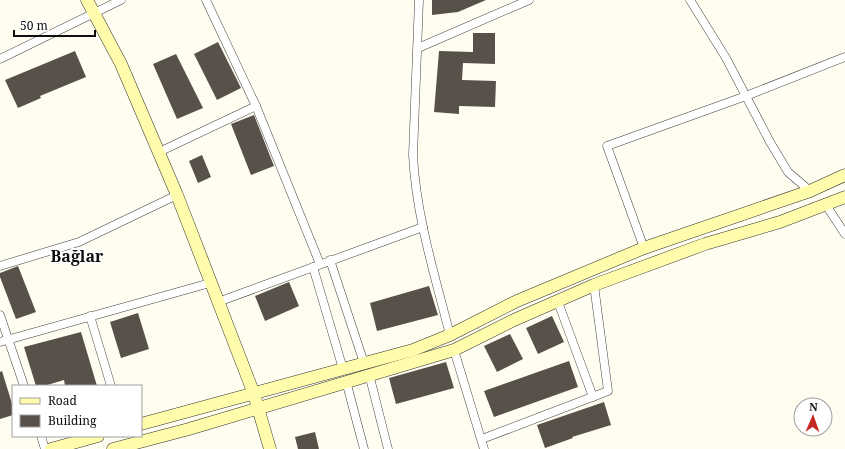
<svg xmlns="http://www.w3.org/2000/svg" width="845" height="449" font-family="'Noto Serif',serif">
<rect width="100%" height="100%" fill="#fffdf0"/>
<g fill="#57514a">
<path d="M 432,0 L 486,0 L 458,12 L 432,15 Z"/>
<path d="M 473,33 L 495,33 L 495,64 L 463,63 L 462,80 L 496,81 L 495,107 L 459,106 L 459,114 L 434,112 L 439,51 L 473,52 Z"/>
<path d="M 218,42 L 241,88 L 217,100 L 194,54 Z"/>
<path d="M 75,51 L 86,77 L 40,96 L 41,98 L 18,108 L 5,80 Z"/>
<path d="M 176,54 L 203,108 L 177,119 L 153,64 Z"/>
<path d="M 254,115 L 274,166 L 251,175 L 231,124 Z"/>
<path d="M 202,155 L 211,177 L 198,183 L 189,161 Z"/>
<path d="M 18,266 L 36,312 L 16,319 L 0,277 L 0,273 Z"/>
<path d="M 289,282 L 299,306 L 265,321 L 255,296 Z"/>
<path d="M 429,286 L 438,315 L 377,331 L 370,303 Z"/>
<path d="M 138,313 L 149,349 L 121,358 L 110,322 Z"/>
<path d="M 552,316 L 564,342 L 538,354 L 526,328 Z"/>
<path d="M 81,332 L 97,386 L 65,386 L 64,380 L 44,386 L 36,386 L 24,347 Z"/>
<path d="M 510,334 L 523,359 L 497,372 L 484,346 Z"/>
<path d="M 569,361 L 578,387 L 494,417 L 484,391 Z"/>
<path d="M 446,362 L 454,388 L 396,404 L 389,378 Z"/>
<path d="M 2,371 L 13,407 L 13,415 L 0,419 L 0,372 Z"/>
<path d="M 604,402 L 611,425 L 572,437 L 573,438 L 545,448 L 537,425 Z"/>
<path d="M 315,432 L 319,449 L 298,449 L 295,437 Z"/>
</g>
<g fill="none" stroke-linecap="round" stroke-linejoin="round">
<g stroke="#414141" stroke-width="9">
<g id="street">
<path d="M 206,0 L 256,106 L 320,264"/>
<path d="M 419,0 L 413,155 C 416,216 435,276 450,335"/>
<path d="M 690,0 L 726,58 L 770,142 L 788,172 L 810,191"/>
<path d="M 418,48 L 529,0"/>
<path d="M 0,59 L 121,0"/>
<path d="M 159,152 L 256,106"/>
<path d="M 826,205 L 845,234"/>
<path d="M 644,248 L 607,146 L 746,96 L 845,57"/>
<path d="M 330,260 L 364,363"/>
<path d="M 0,266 L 79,242 L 177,195"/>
<path d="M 313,267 L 343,369"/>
<path d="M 218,302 L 423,227"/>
<path d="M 558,302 L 593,397"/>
<path d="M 0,315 L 24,386"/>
<path d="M 90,316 L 111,386"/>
<path d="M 0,342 L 210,283"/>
<path d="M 454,350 L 484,449"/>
<path d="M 369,374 L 388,449"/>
<path d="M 346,381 L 364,449"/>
<path d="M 41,436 L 45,449"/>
<path d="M 482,439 L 608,391 L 594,285"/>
</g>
</g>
<g stroke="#303030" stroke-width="13">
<g id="secondary">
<path d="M 87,0 L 121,64 L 177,195 L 254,394 L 270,449"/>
<path d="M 141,424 L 413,350 L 450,335 L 517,301 L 644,248 L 810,191 L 845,175"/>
<path d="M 51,449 L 98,436"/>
<path d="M 113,449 L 189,429 L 454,350 L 514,320 L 594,285 L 705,244 L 780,222 L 845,197"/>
</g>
</g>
<use href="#street" stroke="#fff" stroke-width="8"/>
<use href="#secondary" stroke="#fffdab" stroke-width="12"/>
</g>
<g text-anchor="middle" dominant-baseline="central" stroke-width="4" stroke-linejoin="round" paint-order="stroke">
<g font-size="16" font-weight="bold" fill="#0e0e0e" stroke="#fff">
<text x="77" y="256">Bağlar</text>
</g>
</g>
<rect x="12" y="385" width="130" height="52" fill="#ffffff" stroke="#9f9f9f"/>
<rect x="20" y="398" width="20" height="6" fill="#fffdab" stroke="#9f9f9f"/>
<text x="48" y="405" font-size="12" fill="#0e0e0e">Road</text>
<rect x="20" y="415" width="20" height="12" fill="#57514a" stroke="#9f9f9f"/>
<text x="48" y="425" font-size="12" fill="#0e0e0e">Building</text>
<g transform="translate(813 417) rotate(2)"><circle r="19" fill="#ffffff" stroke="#9f9f9f"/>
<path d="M0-3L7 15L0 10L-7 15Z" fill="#c22923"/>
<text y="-6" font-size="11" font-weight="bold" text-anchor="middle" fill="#0e0e0e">N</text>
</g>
<path d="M14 30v6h81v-6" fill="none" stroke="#0e0e0e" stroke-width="2"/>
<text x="20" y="30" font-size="12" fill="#0e0e0e" stroke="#ffffff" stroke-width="3" paint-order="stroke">50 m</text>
</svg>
